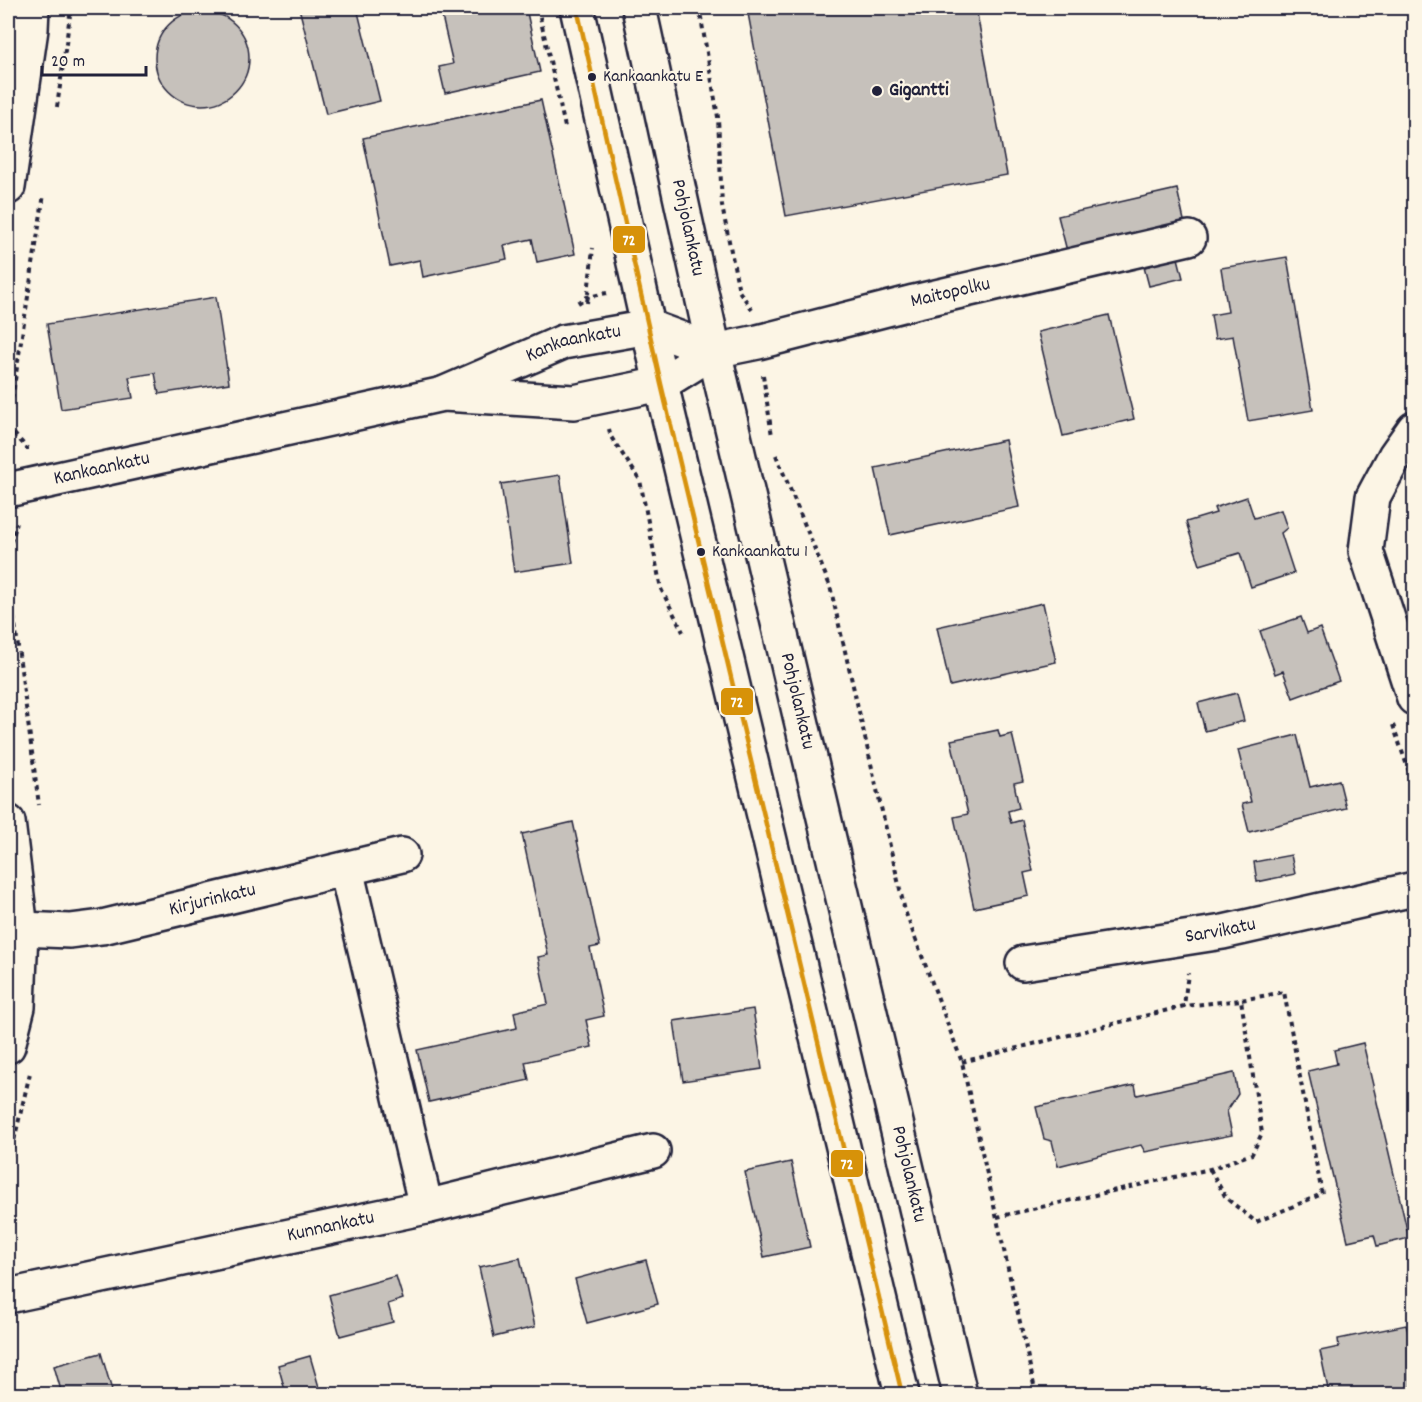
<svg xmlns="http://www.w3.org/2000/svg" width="1422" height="1402" font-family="Dekko,sans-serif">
<rect width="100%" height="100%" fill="#fcf5e5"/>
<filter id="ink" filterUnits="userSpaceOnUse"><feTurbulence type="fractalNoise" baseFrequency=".0167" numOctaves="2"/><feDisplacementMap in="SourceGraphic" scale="12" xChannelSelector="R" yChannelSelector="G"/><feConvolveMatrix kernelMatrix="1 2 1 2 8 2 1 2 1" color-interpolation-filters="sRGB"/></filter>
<g filter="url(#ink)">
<g fill="#c6c1bb" stroke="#22223b" stroke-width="1.5">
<path d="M 299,8 L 357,8 L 380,101 L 326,114 Z"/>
<path d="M 440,8 L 526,8 L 540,72 L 445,93 L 439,67 L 453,64 Z"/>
<path d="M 747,8 L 976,8 L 1007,175 L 786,216 Z"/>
<circle cx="202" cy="58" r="47"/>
<path d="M 541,100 L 575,254 L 537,262 L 532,239 L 504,245 L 507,259 L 423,277 L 420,260 L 390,266 L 363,138 Z"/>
<path d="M 1177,189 L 1185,225 L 1067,251 L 1058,216 Z"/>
<path d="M 1287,257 L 1313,410 L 1248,421 L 1233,336 L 1215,339 L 1211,315 L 1228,312 L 1221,268 Z"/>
<path d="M 1178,258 L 1183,278 L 1149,286 L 1144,267 Z"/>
<path d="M 216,297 L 229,383 L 159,394 L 155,373 L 129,377 L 133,398 L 61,409 L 47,324 Z"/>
<path d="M 1109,315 L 1134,419 L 1063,436 L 1038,332 Z"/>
<path d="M 1005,440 L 1019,507 L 890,535 L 875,468 Z"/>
<path d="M 560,475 L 573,563 L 514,572 L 501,484 Z"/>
<path d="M 1247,497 L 1254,518 L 1281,510 L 1287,528 L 1281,533 L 1294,573 L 1251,587 L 1240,553 L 1200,565 L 1186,522 L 1216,513 L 1214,508 Z"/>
<path d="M 1043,603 L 1056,662 L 950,686 L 937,627 Z"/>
<path d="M 1301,617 L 1307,633 L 1320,628 L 1339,681 L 1293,698 L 1283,671 L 1275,674 L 1260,631 Z"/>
<path d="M 1237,693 L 1244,721 L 1205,731 L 1198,703 Z"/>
<path d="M 998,730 L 1000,737 L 1012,734 L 1023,781 L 1014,783 L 1019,808 L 1008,811 L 1011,823 L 1022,820 L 1033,871 L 1024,873 L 1029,896 L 974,908 L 954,817 L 968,814 L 951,740 Z"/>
<path d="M 1297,735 L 1310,787 L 1339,780 L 1346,808 L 1249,832 L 1242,804 L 1251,802 L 1238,750 Z"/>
<path d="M 573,822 L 600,946 L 590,948 L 604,1016 L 586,1020 L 592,1047 L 525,1062 L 529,1080 L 429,1102 L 417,1050 L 517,1028 L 514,1012 L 548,1004 L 538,957 L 548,955 L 522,834 Z"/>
<path d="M 1291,855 L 1295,874 L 1257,882 L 1254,862 Z"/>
<path d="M 753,1009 L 762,1069 L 683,1081 L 674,1021 Z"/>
<path d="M 1363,1043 L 1409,1238 L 1377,1246 L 1374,1235 L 1348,1241 L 1308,1071 L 1337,1064 L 1334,1050 Z"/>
<path d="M 1234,1073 L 1238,1094 L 1227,1111 L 1232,1135 L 1145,1152 L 1141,1145 L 1058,1166 L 1052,1141 L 1044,1139 L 1036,1107 L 1135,1085 L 1137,1095 Z"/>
<path d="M 791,1162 L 810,1247 L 764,1257 L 745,1172 Z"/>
<path d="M 520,1258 L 535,1327 L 494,1337 L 479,1267 Z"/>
<path d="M 646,1260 L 658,1304 L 587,1323 L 575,1279 Z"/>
<path d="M 396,1276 L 403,1299 L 388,1304 L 393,1322 L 340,1336 L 329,1295 Z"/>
<path d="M 1406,1325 L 1409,1335 L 1414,1334 L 1414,1394 L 1329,1394 L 1320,1351 L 1339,1347 L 1338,1339 Z"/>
<path d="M 101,1353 L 113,1394 L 62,1394 L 54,1366 Z"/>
<path d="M 310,1356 L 321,1394 L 286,1394 L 278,1365 Z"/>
<path d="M 1207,1386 L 1209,1394 L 1168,1394 Z"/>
</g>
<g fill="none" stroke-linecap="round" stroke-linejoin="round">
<g stroke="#22223b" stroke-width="38">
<g id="minor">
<path d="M 8,187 L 31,29 L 32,8"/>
<path id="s1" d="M 443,394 L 574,402 L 661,384 L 714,351 L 758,342 L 914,302 L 1189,238"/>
<path d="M 1414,429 L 1395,456 L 1373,497 L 1366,551 L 1414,698"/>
<path id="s2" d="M 8,490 L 443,394 L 563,342 L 649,327 L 714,351"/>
<path d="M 8,822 L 21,929 L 18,1007 L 8,1046"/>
<path d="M 346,869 L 426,1207"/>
<path id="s3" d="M 21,929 L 70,931 L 102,927 L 402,855"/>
<path id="s4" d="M 1023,963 L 1223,932 L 1414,889"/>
<path id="s5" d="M 8,1296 L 426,1207 L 653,1151"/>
</g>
</g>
<g stroke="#22223b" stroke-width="38">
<g id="major">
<path d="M 577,8 L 661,384 L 902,1394"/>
<path id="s6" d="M 639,8 L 714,351 L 960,1394"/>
</g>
</g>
<g stroke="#22223b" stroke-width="4" stroke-dasharray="4.5 4.5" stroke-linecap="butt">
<path d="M 538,8 L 565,127"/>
<path d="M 697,8 L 700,12 L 718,117 L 722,206 L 739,291 L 752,309"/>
<path d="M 57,107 L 71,8"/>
<path d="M 578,303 L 587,297 L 607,293"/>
<path d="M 587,303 L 593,248"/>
<path d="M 763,375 L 772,436"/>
<path d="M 8,425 L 44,194"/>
<path d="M 8,427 L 27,448 L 27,450"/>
<path d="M 609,429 L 611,437 L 640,480 L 661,589 L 683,632"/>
<path d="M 776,455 L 830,586 L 905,911 L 962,1062 L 1036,1394"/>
<path d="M 8,551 L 17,523"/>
<path d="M 8,572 L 39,805"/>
<path d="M 1393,725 L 1414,786"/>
<path d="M 962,1062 L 1184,1006 L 1188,973"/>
<path d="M 8,1166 L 30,1073"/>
<path d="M 1210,1169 L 1226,1198 L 1256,1222 L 1322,1194 L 1284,992 L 1241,1000"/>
<path d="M 997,1217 L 1210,1169 L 1252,1154 L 1262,1133 L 1241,1000 L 1184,1006"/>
</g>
<use href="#minor" stroke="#fcf5e5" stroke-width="33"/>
<use href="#major" stroke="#fcf5e5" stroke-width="33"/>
<g stroke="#fcf5e5" stroke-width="9">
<path id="bus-1" d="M 577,8 L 661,384 L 902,1394"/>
</g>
<use href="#bus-1" stroke="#d79209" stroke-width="4.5"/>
</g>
</g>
<g fill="#22223b" stroke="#fcf5e5" stroke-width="2">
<circle cx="592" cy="77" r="5"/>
<circle cx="877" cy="91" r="6"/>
<circle cx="701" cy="552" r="5"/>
</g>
<g text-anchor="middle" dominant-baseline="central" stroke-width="4.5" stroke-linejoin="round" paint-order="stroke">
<g font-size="18" fill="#22223b" stroke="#fcf5e5" text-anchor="start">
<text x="603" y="77">Kankaankatu E</text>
<text x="712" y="552">Kankaankatu 1</text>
</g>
<g font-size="20" font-weight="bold" fill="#22223b" stroke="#fcf5e5" text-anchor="start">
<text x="889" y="91">Gigantti</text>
</g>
<g font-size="20" fill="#22223b" stroke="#fcf5e5">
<text stroke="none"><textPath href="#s6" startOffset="225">Pohjolankatu</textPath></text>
<text stroke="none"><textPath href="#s1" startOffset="526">Maitopolku</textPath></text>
<text stroke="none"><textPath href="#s2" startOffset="586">Kankaankatu</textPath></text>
<text stroke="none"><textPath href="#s2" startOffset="96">Kankaankatu</textPath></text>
<text stroke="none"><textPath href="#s6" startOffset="711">Pohjolankatu</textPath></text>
<text stroke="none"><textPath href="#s3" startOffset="195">Kirjurinkatu</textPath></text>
<text stroke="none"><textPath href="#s4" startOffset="200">Sarvikatu</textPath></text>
<text stroke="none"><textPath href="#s6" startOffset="1197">Pohjolankatu</textPath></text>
<text stroke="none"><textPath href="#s5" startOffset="330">Kunnankatu</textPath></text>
</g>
</g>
<g stroke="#fcf5e5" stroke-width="2">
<rect x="612" y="225" width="34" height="29" rx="6" fill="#d79209"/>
<rect x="720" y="687" width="34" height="29" rx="6" fill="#d79209"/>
<rect x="830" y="1149" width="34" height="29" rx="6" fill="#d79209"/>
</g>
<g font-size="16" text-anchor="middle" font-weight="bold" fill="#fff">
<text x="629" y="245">72</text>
<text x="737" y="707">72</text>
<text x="847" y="1169">72</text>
</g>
<rect width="1422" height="1402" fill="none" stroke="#fcf5e5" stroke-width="30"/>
<rect x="15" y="15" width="1392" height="1372" fill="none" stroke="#22223b" stroke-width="2" filter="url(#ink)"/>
<path d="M42 66v9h104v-9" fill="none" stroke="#22223b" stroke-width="3"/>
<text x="51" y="66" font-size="18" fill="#22223b" stroke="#fcf5e5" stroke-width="4.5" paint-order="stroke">20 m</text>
</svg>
